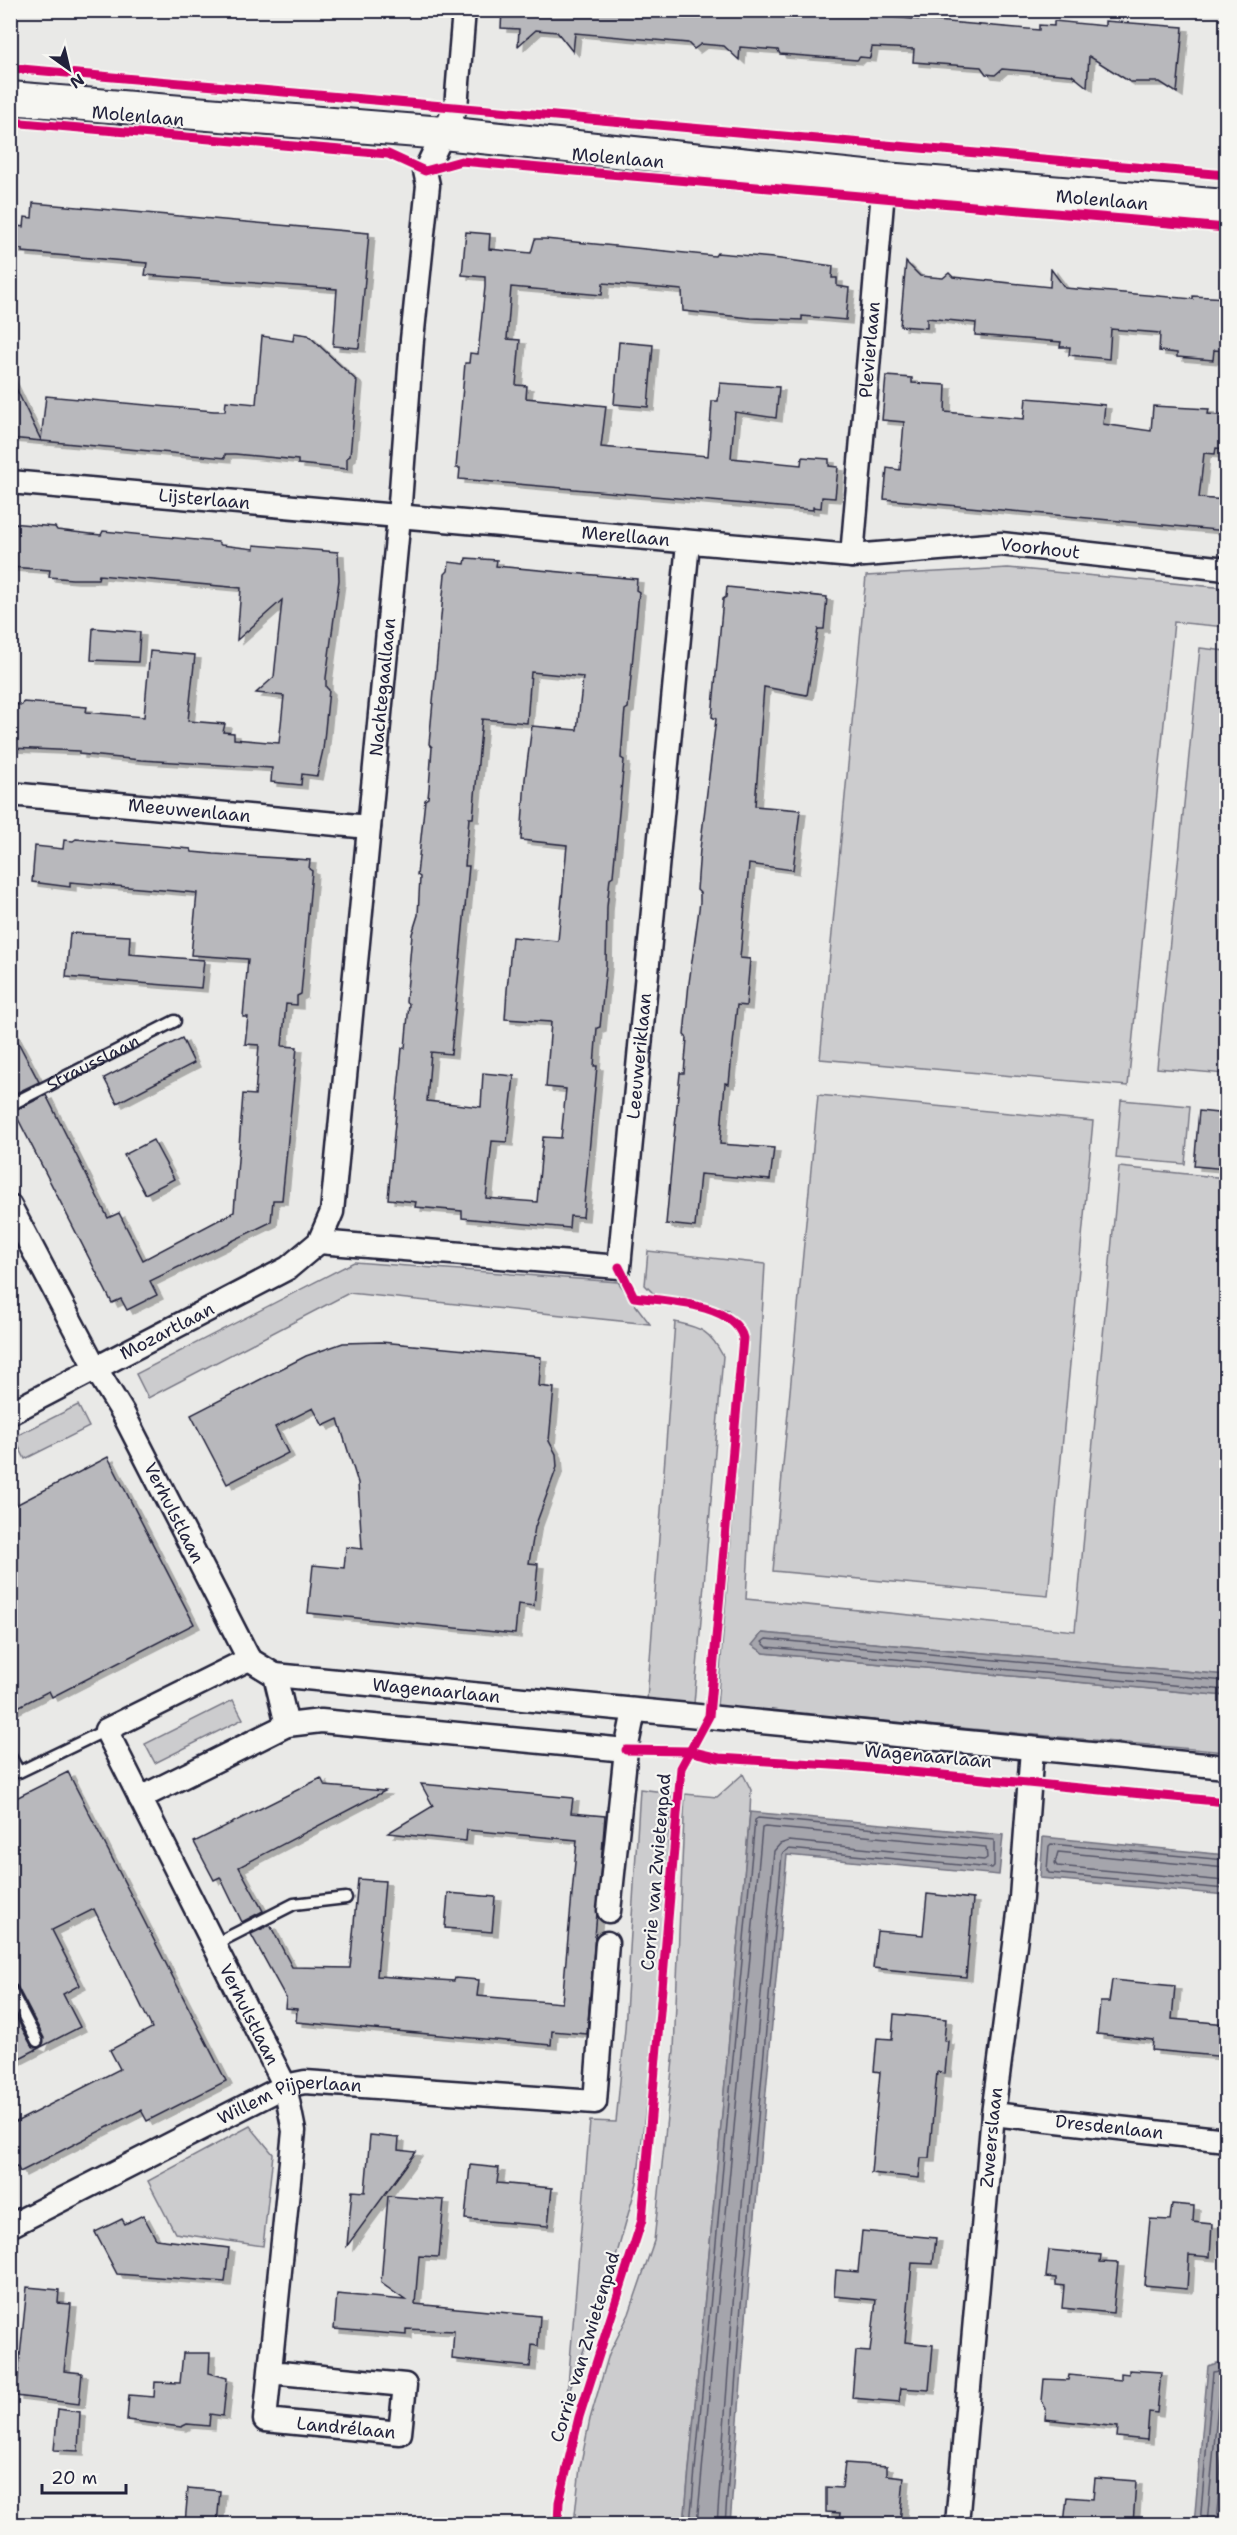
<svg xmlns="http://www.w3.org/2000/svg" width="1237" height="2535" font-family="'Shantell Sans',sans-serif">
<defs>
<filter id="shadow"><feDropShadow dx="6" dy="4" stdDeviation="0" flood-color="#0004"/></filter>
</defs>
<rect width="100%" height="100%" fill="#e9e9e7"/>
<filter id="ink" filterUnits="userSpaceOnUse"><feTurbulence type="fractalNoise" baseFrequency=".0167" numOctaves="2"/><feDisplacementMap in="SourceGraphic" scale="12" xChannelSelector="R" yChannelSelector="G"/><feConvolveMatrix kernelMatrix="1 2 1 2 8 2 1 2 1" color-interpolation-filters="sRGB"/></filter>
<g filter="url(#ink)">
<g fill="#ccccce" stroke="#777784" stroke-width="1.5">
<path d="M 1008,568 L 1226,588 L 1226,627 L 1174,622 L 1128,1086 L 820,1059 L 866,576 Z"/>
<path d="M 1200,648 L 1226,651 L 1226,1074 L 1157,1068 Z"/>
<path d="M 818,1095 L 1093,1121 L 1048,1596 L 773,1571 Z"/>
<path d="M 1121,1100 L 1190,1106 L 1185,1164 L 1116,1158 Z"/>
<path d="M 1119,1167 L 1226,1178 L 1226,1675 L 762,1633 L 753,1645 L 764,1653 L 1226,1696 L 1226,1752 L 717,1706 L 747,1349 L 743,1333 L 728,1310 L 653,1293 L 645,1285 L 648,1251 L 765,1264 L 746,1599 L 1075,1631 Z"/>
<path d="M 354,1262 L 618,1282 L 650,1324 L 349,1293 L 148,1398 L 136,1374 Z"/>
<path d="M 675,1322 C 702,1328 710,1331 723,1356 L 694,1704 L 647,1700 Z"/>
<path d="M 78,1405 L 89,1427 L 25,1459 L 14,1437 Z"/>
<path d="M 233,1700 L 243,1719 L 155,1763 L 145,1744 Z"/>
<path d="M 743,1774 L 751,1790 L 750,1812 L 684,2524 L 574,2524 L 580,2467 L 590,2419 L 609,2354 L 629,2314 L 654,2241 L 674,2050 L 685,1794 L 717,1797 Z"/>
<path d="M 640,1789 L 671,1793 L 660,1983 L 637,2183 L 612,2271 L 567,2397 L 590,2121 L 616,2122 L 625,2029 Z"/>
<path d="M 250,2126 L 273,2154 L 263,2246 L 175,2233 L 148,2181 Z"/>
</g>
<g fill="#a5a5ac" stroke="#71717f" stroke-width="1.5">
<path d="M 762,1633 L 1226,1675 L 1226,1696 L 764,1653 L 752,1645 Z"/>
<path d="M 750,1812 L 1003,1835 L 999,1875 L 787,1855 L 747,2305 L 730,2524 L 684,2524 Z"/>
<path d="M 1043,1837 L 1226,1855 L 1226,1895 L 1040,1878 Z"/>
<path d="M 1217,2363 L 1226,2364 L 1226,2524 L 1194,2524 L 1208,2366 Z"/>
</g>
<g fill="none" stroke-linecap="round" stroke-linejoin="round">
<g stroke="#565668" stroke-width="1.5">
<path d="M 1226,1681 L 766,1639 L 762,1642 L 767,1647 L 1226,1690"/>
<path d="M 1226,1860 L 1051,1844 L 1049,1846 L 1047,1870 L 1049,1873 L 1226,1889"/>
<path d="M 1226,1868 L 1058,1852 L 1055,1863 L 1057,1866 L 1226,1881"/>
<path d="M 690,2524 L 755,1820 L 758,1818 L 994,1840 L 994,1866 L 992,1868 L 789,1849 L 782,1854 L 741,2305 L 725,2524"/>
<path d="M 697,2524 L 762,1828 L 765,1827 L 986,1847 L 987,1858 L 984,1860 L 789,1841 L 780,1844 L 774,1851 L 733,2304 L 717,2524"/>
<path d="M 1200,2524 L 1213,2372 L 1226,2370"/>
<path d="M 1207,2524 L 1220,2380 L 1226,2377"/>
<path d="M 1216,2524 L 1226,2408"/>
</g>
</g>
<g fill="#b8b8bc" stroke="#22223b" stroke-width="1.5" fill-rule="evenodd" filter="url(#shadow)">
<path d="M 502,10 L 892,10 L 891,17 L 1039,30 L 1039,25 L 1054,26 L 1054,21 L 1105,26 L 1105,21 L 1183,27 L 1177,93 L 1160,82 L 1130,82 L 1089,56 L 1087,87 L 1072,75 L 1002,69 L 995,75 L 986,74 L 981,67 L 913,62 L 914,49 L 872,47 L 870,58 L 860,57 L 857,60 L 780,54 L 778,50 L 740,47 L 739,60 L 724,46 L 701,44 L 694,49 L 688,43 L 575,33 L 573,52 L 557,32 L 536,30 L 518,46 L 519,29 L 501,28 Z"/>
<path d="M 33,203 L 369,233 L 359,348 L 333,346 L 337,289 L 145,275 L 147,263 L 22,252 L 22,249 L 10,249 L 10,225 L 24,227 L 25,217 L 32,218 Z"/>
<path d="M 466,232 L 490,234 L 489,249 L 531,253 L 535,239 L 545,239 L 715,256 L 717,253 L 773,258 L 833,266 L 832,278 L 837,278 L 837,286 L 849,288 L 846,320 L 802,316 L 802,320 L 751,318 L 683,311 L 682,290 L 603,283 L 602,295 L 511,287 L 507,339 L 520,340 L 516,385 L 527,386 L 526,398 L 606,406 L 601,447 L 708,456 L 712,401 L 718,401 L 720,383 L 779,387 L 776,418 L 735,412 L 731,458 L 801,465 L 802,457 L 829,459 L 829,466 L 838,467 L 835,498 L 822,497 L 821,508 L 813,507 L 813,510 L 459,479 L 460,468 L 456,468 L 465,363 L 469,363 L 470,353 L 478,354 L 485,287 L 485,277 L 462,275 Z"/>
<path d="M 906,262 L 920,276 L 943,278 L 949,273 L 953,277 L 1050,287 L 1051,269 L 1065,288 L 1193,299 L 1193,296 L 1227,298 L 1227,351 L 1214,350 L 1213,360 L 1177,357 L 1177,353 L 1159,351 L 1160,333 L 1111,329 L 1109,359 L 1069,355 L 1070,347 L 1060,347 L 1061,342 L 975,335 L 976,323 L 927,318 L 927,328 L 900,326 Z"/>
<path d="M 294,333 L 308,335 L 357,381 L 350,456 L 347,458 L 347,469 L 298,464 L 298,460 L 235,454 L 225,454 L 225,458 L 10,438 L 10,376 L 41,440 L 46,396 L 214,411 L 225,411 L 226,401 L 256,404 L 262,336 L 293,341 Z"/>
<path d="M 619,342 L 653,345 L 648,407 L 614,404 Z"/>
<path d="M 886,376 L 912,378 L 912,383 L 946,385 L 945,412 L 1024,419 L 1026,398 L 1065,401 L 1105,405 L 1103,424 L 1151,431 L 1153,406 L 1209,409 L 1208,414 L 1227,416 L 1227,449 L 1216,448 L 1215,454 L 1204,453 L 1199,498 L 1227,500 L 1227,531 L 884,499 L 887,468 L 900,470 L 904,422 L 882,420 Z"/>
<path d="M 10,523 L 55,527 L 57,530 L 91,534 L 101,535 L 103,531 L 207,541 L 218,542 L 221,545 L 254,549 L 254,545 L 338,552 L 339,580 L 326,678 L 326,687 L 329,690 L 323,750 L 317,776 L 302,774 L 301,785 L 271,782 L 272,768 L 141,760 L 79,754 L 79,751 L 10,748 L 10,704 L 22,705 L 23,702 L 87,707 L 86,712 L 144,717 L 150,651 L 195,655 L 188,721 L 225,724 L 223,732 L 234,733 L 234,739 L 279,743 L 284,696 L 256,693 L 274,677 L 282,600 L 237,640 L 241,588 L 99,575 L 98,579 L 72,579 L 49,577 L 50,570 L 10,567 Z"/>
<path d="M 466,558 L 497,560 L 496,566 L 637,579 L 636,590 L 639,592 L 628,708 L 625,710 L 624,720 L 621,758 L 624,760 L 613,876 L 610,878 L 607,907 L 606,965 L 600,1027 L 597,1028 L 594,1066 L 597,1066 L 583,1217 L 570,1216 L 569,1228 L 462,1218 L 462,1211 L 415,1207 L 416,1202 L 388,1199 L 402,1048 L 405,1048 L 409,1004 L 406,1002 L 412,934 L 418,915 L 420,877 L 417,875 L 425,800 L 428,798 L 429,788 L 432,747 L 429,744 L 445,574 L 448,571 L 449,562 L 465,564 ZM 531,672 L 583,677 L 577,730 L 532,726 L 525,779 L 521,840 L 567,845 L 558,941 L 512,937 L 507,990 L 505,1019 L 551,1022 L 546,1087 L 566,1089 L 561,1138 L 543,1137 L 537,1202 L 486,1198 L 492,1141 L 507,1142 L 514,1076 L 483,1073 L 481,1107 L 427,1101 L 431,1052 L 451,1054 L 469,866 L 465,866 L 467,841 L 469,818 L 473,818 L 482,719 L 527,723 Z"/>
<path d="M 727,587 L 827,597 L 824,629 L 818,629 L 807,695 L 764,687 L 755,806 L 800,810 L 793,870 L 749,864 L 740,958 L 750,959 L 746,1006 L 737,1005 L 729,1084 L 725,1083 L 720,1144 L 774,1148 L 770,1180 L 700,1174 L 695,1227 L 666,1224 L 680,1073 L 684,1073 L 687,1038 L 684,1035 L 689,983 L 700,902 L 700,893 L 697,890 L 700,849 L 716,719 L 712,717 L 723,599 L 726,597 Z"/>
<path d="M 93,628 L 140,632 L 138,662 L 91,660 Z"/>
<path d="M 76,839 L 191,849 L 192,852 L 214,854 L 310,860 L 309,869 L 312,871 L 301,994 L 297,996 L 297,1005 L 286,1004 L 282,1046 L 297,1047 L 282,1200 L 273,1200 L 271,1222 L 150,1281 L 157,1295 L 127,1310 L 121,1299 L 112,1303 L 14,1111 L 46,1095 L 108,1218 L 119,1213 L 143,1260 L 234,1212 L 243,1094 L 255,1095 L 259,1045 L 245,1044 L 248,1017 L 243,1017 L 248,959 L 191,955 L 197,893 L 70,882 L 70,887 L 32,882 L 35,846 L 63,849 L 64,840 L 73,841 Z"/>
<path d="M 70,933 L 130,936 L 129,954 L 204,960 L 201,988 L 66,977 Z"/>
<path d="M 10,1027 L 39,1082 L 10,1096 Z"/>
<path d="M 182,1038 L 194,1063 L 117,1103 L 104,1078 Z"/>
<path d="M 1199,1111 L 1227,1114 L 1227,1169 L 1194,1166 Z"/>
<path d="M 153,1140 L 174,1179 L 145,1194 L 124,1155 Z"/>
<path d="M 381,1342 L 541,1357 L 539,1386 L 554,1388 L 549,1441 L 556,1454 L 557,1467 L 535,1527 L 529,1563 L 538,1564 L 534,1606 L 518,1604 L 515,1634 L 308,1613 L 313,1565 L 344,1568 L 346,1547 L 362,1549 L 358,1483 L 338,1419 L 323,1426 L 313,1408 L 275,1427 L 288,1453 L 227,1484 L 191,1415 L 306,1356 L 343,1343 Z"/>
<path d="M 108,1457 L 194,1624 L 52,1697 L 49,1691 L 10,1711 L 10,1508 Z"/>
<path d="M 68,1772 L 226,2081 L 147,2121 L 141,2110 L 20,2172 L 17,2166 L 10,2169 L 10,2125 L 120,2069 L 110,2050 L 152,2028 L 94,1909 L 52,1930 L 80,1985 L 63,1994 L 80,2027 L 41,2047 L 44,2038 L 17,1986 L 10,1982 L 10,1801 Z"/>
<path d="M 321,1778 L 325,1786 L 385,1791 L 239,1867 L 263,1911 L 242,1922 L 220,1877 L 214,1880 L 194,1842 Z"/>
<path d="M 421,1784 L 573,1798 L 571,1813 L 605,1816 L 587,2034 L 552,2031 L 551,2045 L 296,2022 L 297,2009 L 285,2008 L 286,1998 L 251,1934 L 270,1925 L 292,1967 L 350,1968 L 358,1879 L 385,1881 L 377,1976 L 454,1981 L 455,1978 L 479,1980 L 477,1996 L 562,2003 L 577,1840 L 467,1830 L 466,1841 L 388,1833 L 433,1806 Z"/>
<path d="M 448,1893 L 495,1897 L 492,1932 L 445,1928 Z"/>
<path d="M 927,1894 L 973,1899 L 966,1977 L 873,1968 L 877,1931 L 923,1935 Z"/>
<path d="M 1112,1980 L 1175,1986 L 1172,2019 L 1227,2024 L 1227,2057 L 1152,2050 L 1153,2040 L 1097,2034 L 1100,2002 L 1109,2002 Z"/>
<path d="M 10,2006 L 31,2045 L 39,2048 L 10,2063 Z"/>
<path d="M 894,2014 L 946,2019 L 944,2040 L 948,2041 L 945,2073 L 937,2072 L 929,2158 L 921,2158 L 919,2178 L 871,2173 L 880,2072 L 874,2071 L 877,2038 L 892,2039 Z"/>
<path d="M 370,2135 L 399,2138 L 398,2150 L 416,2152 L 347,2246 L 352,2191 L 365,2192 Z"/>
<path d="M 470,2165 L 499,2168 L 497,2183 L 552,2188 L 548,2226 L 465,2219 Z"/>
<path d="M 388,2196 L 444,2200 L 439,2257 L 419,2256 L 415,2304 L 540,2316 L 538,2346 L 532,2345 L 530,2367 L 452,2359 L 454,2331 L 406,2329 L 406,2335 L 334,2329 L 337,2294 L 405,2300 L 381,2283 Z"/>
<path d="M 1172,2204 L 1194,2206 L 1193,2222 L 1212,2224 L 1210,2257 L 1189,2255 L 1187,2289 L 1144,2285 L 1150,2219 L 1170,2220 Z"/>
<path d="M 143,2215 L 156,2239 L 229,2248 L 225,2282 L 117,2274 L 95,2232 L 122,2219 L 125,2224 Z"/>
<path d="M 862,2231 L 936,2238 L 933,2264 L 912,2263 L 905,2342 L 933,2345 L 929,2390 L 901,2388 L 899,2402 L 852,2398 L 856,2351 L 870,2352 L 876,2300 L 834,2296 L 836,2270 L 858,2272 Z"/>
<path d="M 1049,2250 L 1101,2255 L 1100,2262 L 1118,2263 L 1113,2313 L 1062,2308 L 1064,2286 L 1056,2285 L 1056,2278 L 1046,2277 Z"/>
<path d="M 27,2287 L 59,2290 L 58,2303 L 71,2304 L 64,2371 L 82,2373 L 79,2404 L 16,2396 Z"/>
<path d="M 183,2353 L 210,2353 L 209,2373 L 227,2378 L 223,2416 L 210,2414 L 209,2426 L 187,2424 L 181,2427 L 127,2420 L 129,2395 L 154,2397 L 155,2382 L 180,2383 Z"/>
<path d="M 1129,2370 L 1161,2372 L 1157,2413 L 1149,2412 L 1147,2440 L 1117,2437 L 1118,2427 L 1045,2419 L 1046,2409 L 1042,2401 L 1044,2379 L 1068,2380 L 1069,2375 L 1121,2380 L 1121,2373 L 1129,2374 Z"/>
<path d="M 58,2409 L 80,2412 L 78,2451 L 54,2450 Z"/>
<path d="M 845,2463 L 887,2466 L 887,2475 L 904,2477 L 900,2524 L 839,2523 L 840,2513 L 826,2512 L 826,2487 L 842,2488 Z"/>
<path d="M 1095,2478 L 1136,2481 L 1133,2524 L 1064,2524 L 1067,2497 L 1093,2499 Z"/>
<path d="M 188,2488 L 220,2491 L 217,2524 L 185,2524 Z"/>
</g>
<g fill="none" stroke-linecap="round" stroke-linejoin="round">
<g stroke="#22223b" stroke-width="15">
<g id="service">
<path id="s1" d="M 10,1105 L 175,1021"/>
<path d="M 10,1756 L 19,1772 L 106,1730"/>
<path d="M 215,1944 L 294,1904 L 346,1898"/>
<path d="M 10,1989 L 37,2041"/>
</g>
</g>
<g stroke="#22223b" stroke-width="27">
<g id="minor">
<path id="s2" d="M 10,482 L 852,556 L 1001,544 L 1226,569"/>
<path id="s3" d="M 852,556 L 884,179"/>
<path id="s4" d="M 10,794 L 369,827"/>
<path id="s5" d="M 10,1206 L 96,1369 L 123,1413 L 249,1659 L 275,1675 L 287,1725 L 140,1798"/>
<path id="s6" d="M 319,1242 L 619,1267 L 688,543"/>
<path id="s7" d="M 10,1413 L 288,1268 L 319,1242 L 332,1212 L 399,517 L 412,340 L 428,185 L 425,171 L 456,107 L 464,10"/>
<path id="s8" d="M 249,1659 L 106,1730 L 285,2086 L 294,2131 L 265,2420 L 400,2433 L 405,2385 L 270,2372"/>
<path id="s9" d="M 275,1675 L 1226,1767"/>
<path d="M 287,1725 L 321,1721 L 626,1750"/>
<path d="M 609,1911 L 626,1750 L 634,1711"/>
<path id="s10" d="M 993,2114 L 1226,2140"/>
<path id="s11" d="M 10,2226 L 285,2086 L 305,2082 L 595,2102 L 607,1943"/>
<path id="s12" d="M 957,2524 L 993,2114 L 1021,1898 L 1032,1749"/>
</g>
</g>
<g stroke="#22223b" stroke-width="36">
<path id="secondary" d="M 10,98 L 443,133 L 884,179 L 1226,206"/>
</g>
<use href="#service" stroke="#f6f6f2" stroke-width="10"/>
<use href="#minor" stroke="#f6f6f2" stroke-width="22"/>
<use href="#secondary" stroke="#f6f6f2" stroke-width="32"/>
<g stroke="#f6f6f2" stroke-width="13">
<g id="cycleway">
<path d="M 10,68 L 1226,175"/>
<path d="M 10,122 L 388,154 L 425,171 L 461,161 L 1226,228"/>
<path d="M 626,1750 L 689,1751 L 719,1758 L 848,1766 L 1226,1802"/>
<path d="M 558,2524 L 559,2502 L 579,2417 L 642,2220 L 681,1768 L 709,1716 L 743,1338 C 734,1303 664,1301 634,1297 L 619,1267"/>
</g>
</g>
<use href="#cycleway" stroke="#d6006c" stroke-width="9"/>
</g>
</g>
<g text-anchor="middle" dominant-baseline="central" stroke-width="4.5" stroke-linejoin="round" paint-order="stroke">
<g font-size="18" fill="#22223b" stroke="#f6f6f2">
<text transform="translate(138 116) rotate(5)">Molenlaan</text>
<text transform="translate(618 158) rotate(5)">Molenlaan</text>
<text transform="translate(1102 200) rotate(5)">Molenlaan</text>
<text stroke="none"><textPath href="#s3" startOffset="207">Plevierlaan</textPath></text>
<text stroke="none"><textPath href="#s2" startOffset="195">Lijsterlaan</textPath></text>
<text stroke="none"><textPath href="#s2" startOffset="618">Merellaan</textPath></text>
<text stroke="none"><textPath href="#s2" startOffset="1034">Voorhout</textPath></text>
<text stroke="none"><textPath href="#s7" startOffset="914">Nachtegaallaan</textPath></text>
<text stroke="none"><textPath href="#s4" startOffset="180">Meeuwenlaan</textPath></text>
<text stroke="none"><textPath href="#s6" startOffset="513">Leeuweriklaan</textPath></text>
<text stroke="none"><textPath href="#s1" startOffset="93">Strausslaan</textPath></text>
<text stroke="none"><textPath href="#s7" startOffset="177">Mozartlaan</textPath></text>
<text stroke="none"><textPath href="#s5" startOffset="348">Verhulstlaan</textPath></text>
<text stroke="none"><textPath href="#s9" startOffset="162">Wagenaarlaan</textPath></text>
<text transform="translate(928 1756) rotate(5)">Wagenaarlaan</text>
<text transform="translate(656 1872) rotate(-85)">Corrie van Zwietenpad</text>
<text stroke="none"><textPath href="#s8" startOffset="478">Verhulstlaan</textPath></text>
<text stroke="none"><textPath href="#s11" startOffset="310">Willem Pijperlaan</textPath></text>
<text stroke="none"><textPath href="#s10" startOffset="117">Dresdenlaan</textPath></text>
<text stroke="none"><textPath href="#s12" startOffset="388">Zweerslaan</textPath></text>
<text transform="translate(585 2347) rotate(-73)">Corrie van Zwietenpad</text>
<text stroke="none"><textPath href="#s8" startOffset="976">Landrélaan</textPath></text>
</g>
</g>
<rect width="1237" height="2535" fill="none" stroke="#f6f6f2" stroke-width="36"/>
<rect x="18" y="18" width="1201" height="2499" fill="none" stroke="#22223b" stroke-width="2" filter="url(#ink)"/>
<g transform="translate(69 69) rotate(146)" stroke="#f6f6f2" stroke-width="4.5" paint-order="stroke">
<path d="M0-4.5L10 22L0 15L-10 22Z" fill="#22223b"/>
<text y="-9" font-size="16" font-weight="bold" text-anchor="middle" fill="#22223b">N</text>
</g>
<path d="M42 2484v9h84v-9" fill="none" stroke="#22223b" stroke-width="3"/>
<text x="51" y="2484" font-size="18" fill="#22223b" stroke="#f6f6f2" stroke-width="4.5" paint-order="stroke">20 m</text>
</svg>
